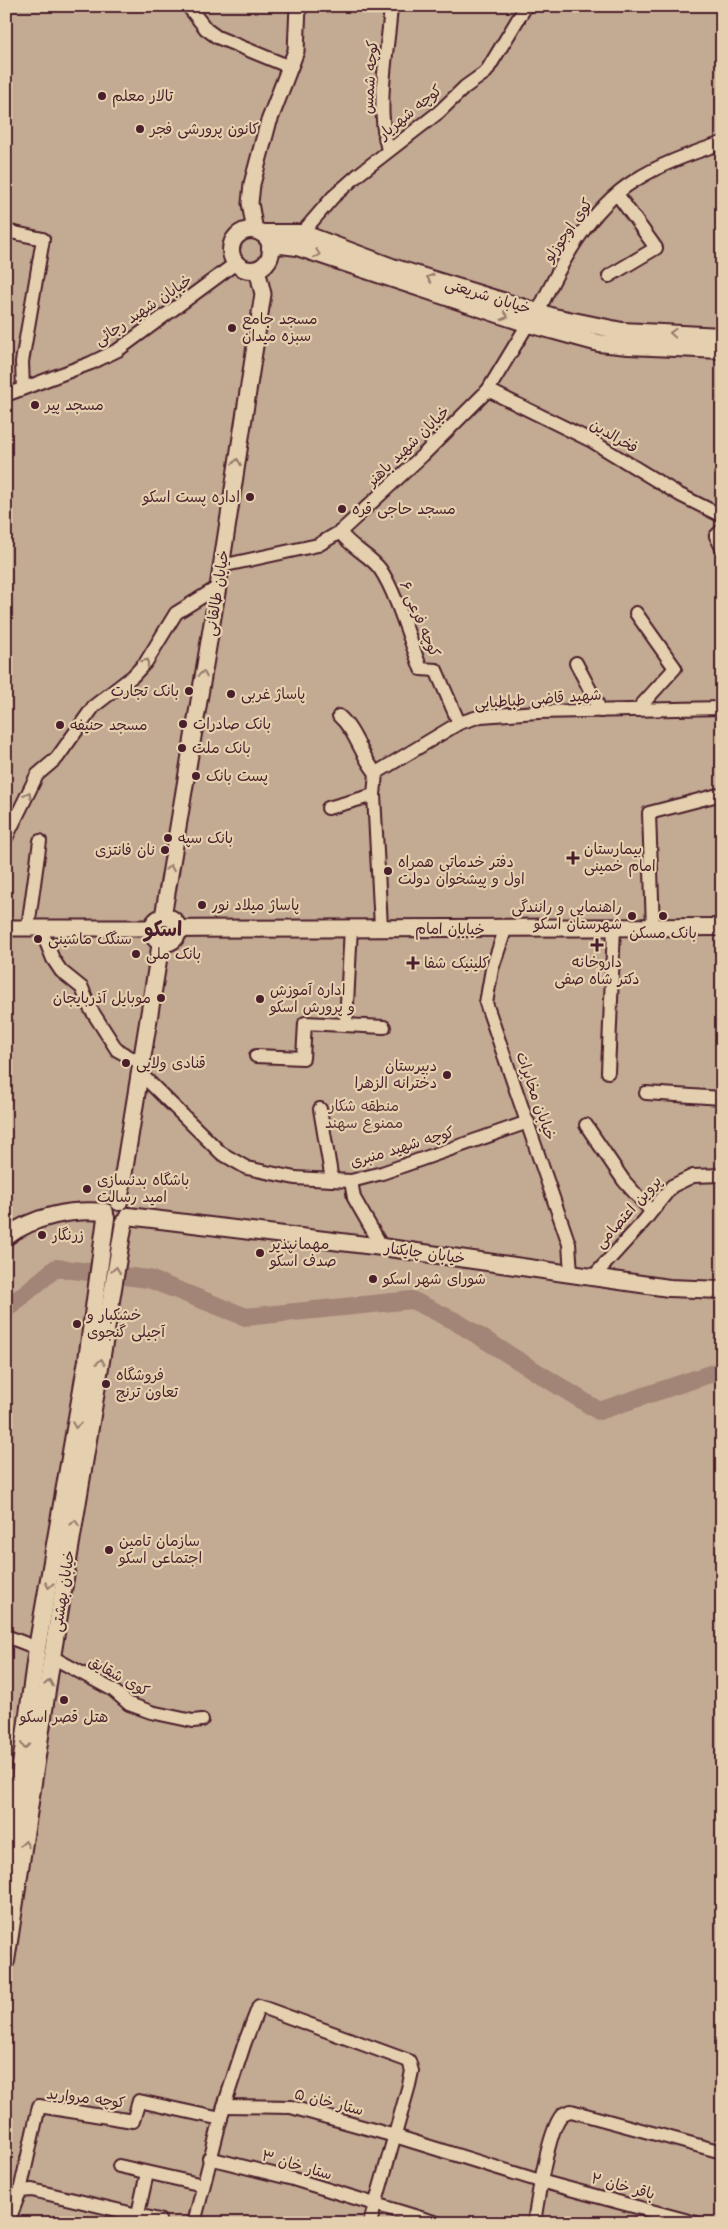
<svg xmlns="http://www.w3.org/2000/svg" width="728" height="2229" font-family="'Shantell Sans','Playpen Sans Arabic',sans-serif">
<rect width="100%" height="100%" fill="#dbc6a6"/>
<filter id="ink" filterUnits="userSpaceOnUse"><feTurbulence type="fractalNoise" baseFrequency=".02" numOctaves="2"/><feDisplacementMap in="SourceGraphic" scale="10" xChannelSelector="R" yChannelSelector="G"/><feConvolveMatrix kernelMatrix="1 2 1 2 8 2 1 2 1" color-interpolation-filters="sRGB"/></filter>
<g filter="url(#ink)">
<rect fill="#c3aa92" stroke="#86645e" x="6" y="6" width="716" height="2217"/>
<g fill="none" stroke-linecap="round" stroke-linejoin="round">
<path stroke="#a38577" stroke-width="18" d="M 6,1309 L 56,1268 L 149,1279 L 246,1317 L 412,1300 L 455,1321 L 599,1411 L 722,1370"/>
<g stroke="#4a1f2b" stroke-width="16">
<g id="minor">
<path d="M 188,6 L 206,29 L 217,37 L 290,67"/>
<path d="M 388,150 C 375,104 388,53 391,6"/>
<path d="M 6,231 L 43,239 L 22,362 L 23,388"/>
<path d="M 302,233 L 333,197 L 359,174 L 439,112 L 465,87 L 486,72 L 526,6"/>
<path d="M 609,276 L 656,248 L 617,194"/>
<path d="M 538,312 C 560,265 589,209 634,181 C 660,164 693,153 722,143"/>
<path d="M 488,390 L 590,440 L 680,495 L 722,516"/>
<path d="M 6,395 L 91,363 L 118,350 L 236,263"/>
<path d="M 722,530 L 716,536 L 722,548"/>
<path d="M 340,532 C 352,549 370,555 380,569 C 396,592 410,641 421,669 L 436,670 L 459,723"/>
<path d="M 221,566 L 318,545 L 340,532 L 423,455 L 488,390 L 528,324"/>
<path d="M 636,613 L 675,668 L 637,710"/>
<path d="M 576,663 L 601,711"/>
<path d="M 339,716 C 356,731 361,756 376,773"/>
<path d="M 328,808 L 374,795"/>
<path d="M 6,838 L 37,775 L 57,758 L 94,706 L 133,676 L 146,662 L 176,613 L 218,587"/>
<path d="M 28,927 L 40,841"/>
<path d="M 40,927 L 53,959 L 61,971 L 82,988 L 90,1008 L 117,1050 L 141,1063"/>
<path d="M 381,927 L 374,795 L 376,773 L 459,723 L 481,716 L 538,712 L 722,708"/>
<path d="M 653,928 L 649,813 L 722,794"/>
<path d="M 505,930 L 492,969 L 486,1003 L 569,1244 L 571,1273"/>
<path d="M 346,1023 L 351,927"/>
<path d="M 256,1056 L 303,1058 L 305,1023 L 384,1027"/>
<path d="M 608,1072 L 614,928"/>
<path d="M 140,1073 L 221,1153 L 247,1168 L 295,1178 L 351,1181 L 382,1173 L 528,1122"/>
<path d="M 646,1093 L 722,1098"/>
<path d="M 320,1109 L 332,1180"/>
<path d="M 586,1125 L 624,1181 L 651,1211"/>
<path d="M 351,1181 L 354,1198 L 382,1247"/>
<path d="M 593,1277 L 644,1221 L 672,1186 L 693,1176 L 722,1175"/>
<path d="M 6,1636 L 37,1648"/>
<path d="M 52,1657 L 113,1690 L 129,1704 L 151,1712 L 193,1721 L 202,1720"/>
<path d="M 224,2106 L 291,2107 L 395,2136 L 540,2181 L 696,2223"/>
<path d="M 209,2158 L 293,2179 L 437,2223"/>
<path d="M 119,2166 L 203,2185"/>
<path d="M 20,2191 L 39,2106 L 133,2121 L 139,2101 L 221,2119"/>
<path d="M 138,2214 L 147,2173"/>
<path d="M 8,2223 L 20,2191 L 32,2190 L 159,2220 L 159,2223"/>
<path d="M 194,2223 L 224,2106 L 245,2042 L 259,2006 L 409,2061 L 412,2071 L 409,2085 L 370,2223"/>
<path d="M 534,2223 C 537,2203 549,2125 563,2114 C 565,2113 568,2112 571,2111 L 722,2152"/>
</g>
</g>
<g stroke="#4a1f2b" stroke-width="19">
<g id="tertiary">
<path d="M 255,231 L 250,203 L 252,184 L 268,124 L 296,51 L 298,6"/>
<path d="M 163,917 L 218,587 L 263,294 L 257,269"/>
<path d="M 6,928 L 152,928"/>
</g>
</g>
<g stroke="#4a1f2b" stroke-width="20">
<g id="secondary">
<circle cx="251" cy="250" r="20"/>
<path d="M 261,233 L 302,233 L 395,268 L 554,317 L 622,331 L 722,336"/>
<path d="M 270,248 L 281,245 L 297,247 L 522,322 L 599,343 L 628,346 L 722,350"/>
<circle cx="165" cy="930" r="13"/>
<path d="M 178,929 C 359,927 540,929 722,927"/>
<path d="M 119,1202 L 161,942"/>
<path d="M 128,1216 L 382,1247 L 669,1288 L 722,1290"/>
<path d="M 6,1237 C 34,1216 71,1209 105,1212"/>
<path d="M 6,1876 L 37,1648 L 87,1360 L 106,1218"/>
<path d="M 6,1961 L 52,1657 L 124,1222"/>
</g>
</g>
<use href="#minor" stroke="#e4d0ae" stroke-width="12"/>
<use href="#tertiary" stroke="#e4d0ae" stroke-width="15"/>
<use href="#secondary" stroke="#e4d0ae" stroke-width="16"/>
</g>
<defs><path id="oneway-chevron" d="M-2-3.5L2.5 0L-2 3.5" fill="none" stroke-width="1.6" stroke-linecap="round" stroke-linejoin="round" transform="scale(1.25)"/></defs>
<g stroke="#97786c">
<use href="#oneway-chevron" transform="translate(317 254) rotate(19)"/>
<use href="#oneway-chevron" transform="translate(430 278) rotate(-163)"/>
<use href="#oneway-chevron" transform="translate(505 316) rotate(18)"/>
<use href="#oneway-chevron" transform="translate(673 333) rotate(-177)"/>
<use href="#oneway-chevron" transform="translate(237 462) rotate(-81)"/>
<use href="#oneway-chevron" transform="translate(146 662) rotate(-51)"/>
<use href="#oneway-chevron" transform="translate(203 674) rotate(-80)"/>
<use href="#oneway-chevron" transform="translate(28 795) rotate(-65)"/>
<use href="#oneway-chevron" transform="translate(170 868) rotate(-80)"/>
<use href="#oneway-chevron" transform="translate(116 1270) rotate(-81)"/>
<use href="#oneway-chevron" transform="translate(101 1362) rotate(-81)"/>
<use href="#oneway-chevron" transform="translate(76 1425) rotate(99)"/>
<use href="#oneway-chevron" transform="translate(75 1523) rotate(-81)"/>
<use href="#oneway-chevron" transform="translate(49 1585) rotate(100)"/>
<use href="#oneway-chevron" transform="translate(49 1683) rotate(-81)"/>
<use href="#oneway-chevron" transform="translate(25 1746) rotate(98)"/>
<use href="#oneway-chevron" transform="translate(25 1844) rotate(-81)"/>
</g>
</g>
<g fill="#4a1f2b" stroke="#e4d0ae" stroke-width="2">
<circle cx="102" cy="96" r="5"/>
<circle cx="140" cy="129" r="5"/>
<circle cx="232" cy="328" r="5"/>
<circle cx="35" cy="405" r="5"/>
<circle cx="250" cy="497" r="5"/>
<circle cx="342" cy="509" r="5"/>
<circle cx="189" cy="691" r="5"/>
<circle cx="231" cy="694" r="5"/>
<circle cx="183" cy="724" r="5"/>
<circle cx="60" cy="725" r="5"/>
<circle cx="182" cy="748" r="5"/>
<circle cx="196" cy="776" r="5"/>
<circle cx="168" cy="838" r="5"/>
<circle cx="165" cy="850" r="5"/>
<path d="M570.5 850.5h5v5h5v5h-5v5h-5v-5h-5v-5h5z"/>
<circle cx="388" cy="871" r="5"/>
<circle cx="202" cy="905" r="5"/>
<circle cx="632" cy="916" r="5"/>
<circle cx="663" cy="916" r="5"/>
<circle cx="38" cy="939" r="5"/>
<path d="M594.5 937.5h5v5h5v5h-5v5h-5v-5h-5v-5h5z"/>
<circle cx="136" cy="954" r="5"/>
<path d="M410.5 955.5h5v5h5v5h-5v5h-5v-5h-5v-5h5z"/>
<circle cx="161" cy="998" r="5"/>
<circle cx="260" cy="999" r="5"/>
<circle cx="126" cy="1063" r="5"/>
<circle cx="447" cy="1075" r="5"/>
<circle cx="87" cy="1189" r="5"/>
<circle cx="42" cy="1235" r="5"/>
<circle cx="260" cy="1253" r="5"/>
<circle cx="373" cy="1279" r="5"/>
<circle cx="77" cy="1324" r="5"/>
<circle cx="106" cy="1384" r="5"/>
<circle cx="109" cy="1550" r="5"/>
<circle cx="64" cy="1700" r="5"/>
</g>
<g text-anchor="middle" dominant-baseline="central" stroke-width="4.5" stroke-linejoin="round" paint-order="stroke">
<g font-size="15" fill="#4a1f2b" stroke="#e4d0ae">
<text transform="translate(370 77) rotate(-86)">کوچه شمس</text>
<text transform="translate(410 112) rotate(-39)">کوچه شهریار</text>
<text transform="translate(568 230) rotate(-55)">کوی اوجوزلو</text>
<text transform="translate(488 296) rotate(17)">خیابان شریعتی</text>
<text transform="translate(143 310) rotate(-34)">خیابان شهید رجائی</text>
<text transform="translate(614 436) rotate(30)">فخرالدین</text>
<text transform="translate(408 446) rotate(-44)">خیابان شهید باهنر</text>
<text transform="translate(217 593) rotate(-81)">خیابان طالقانی</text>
<text transform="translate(420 619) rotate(67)">کوچه فرعی ۶</text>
<text transform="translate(538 699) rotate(-4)">شهید قاضی طباطبایی</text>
<text transform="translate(450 929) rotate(1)">خیابان امام</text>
<text transform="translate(536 1096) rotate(71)">خیابان مخابرات</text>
<text transform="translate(402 1147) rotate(-17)">کوچه شهید منبری</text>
<text transform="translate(628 1212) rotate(-48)">پروین اعتصامی</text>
<text transform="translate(425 1253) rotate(8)">خیابان چایکنار</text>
<text transform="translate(63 1591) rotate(-81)">خیابان بهشتی</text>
<text transform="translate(119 1676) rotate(29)">کوی شقایق</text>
<text transform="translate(86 2098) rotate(7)">کوچه مروارید</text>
<text transform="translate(329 2102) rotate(14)">ستار خان ۵</text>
<text transform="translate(297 2165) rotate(16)">ستار خان ۳</text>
<text transform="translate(623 2186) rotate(15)">باقر خان ۲</text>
</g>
<g font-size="15" fill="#4a1f2b" stroke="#e4d0ae" text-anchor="start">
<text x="112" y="96">تالار معلم</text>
<text x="150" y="129">کانون پرورشی فجر</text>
<text x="242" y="319">مسجد جامع<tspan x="242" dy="17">سبزه میدان</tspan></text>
<text x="45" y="405">مسجد پیر</text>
<text x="240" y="497" text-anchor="end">اداره پست اسکو</text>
<text x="352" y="509">مسجد حاجی قره</text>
<text x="179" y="691" text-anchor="end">بانک تجارت</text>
<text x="241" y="694">پاساژ غربی</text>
<text x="193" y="724">بانک صادرات</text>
<text x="70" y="725">مسجد حنیفه</text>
<text x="192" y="748">بانک ملت</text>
<text x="206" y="776">پست بانک</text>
<text x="178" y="838">بانک سپه</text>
<text x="584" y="849">بیمارستان<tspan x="584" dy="17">امام خمینی</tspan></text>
<text x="155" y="850" text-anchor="end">نان فانتزی</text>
<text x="398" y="862">دفتر خدماتی همراه<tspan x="398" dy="17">اول و پیشخوان دولت</tspan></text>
<text x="212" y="905">پاساژ میلاد نور</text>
<text x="622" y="907" text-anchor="end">راهنمایی و رانندگی<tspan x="622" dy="17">شهرستان اسکو</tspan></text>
<text x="663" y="933" text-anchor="middle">بانک مسکن</text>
<text x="48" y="939">سنگک ماشینی</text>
<text x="146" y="954">بانک ملی</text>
<text x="597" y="962" text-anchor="middle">داروخانه<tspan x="597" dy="17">دکتر شاه صفی</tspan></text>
<text x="424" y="963">کلینیک شفا</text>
<text x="270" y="990">اداره آموزش<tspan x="270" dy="17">و پرورش اسکو</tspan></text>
<text x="151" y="998" text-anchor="end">موبایل آذربایجان</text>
<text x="136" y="1063">قنادی ولایی</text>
<text x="437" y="1066" text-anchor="end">دبیرستان<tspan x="437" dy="17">دخترانه الزهرا</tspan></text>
<text x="97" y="1180">باشگاه بدنسازی<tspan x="97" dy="17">امید رسالت</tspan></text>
<text x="52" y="1235">زرنگار</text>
<text x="270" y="1244">مهمانپذیر<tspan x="270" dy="17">صدف اسکو</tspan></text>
<text x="383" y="1279">شورای شهر اسکو</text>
<text x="87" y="1315">خشکبار و<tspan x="87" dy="17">آجیلی گنجوی</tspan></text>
<text x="116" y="1375">فروشگاه<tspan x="116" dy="17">تعاون ترنج</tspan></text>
<text x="119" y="1541">سازمان تامین<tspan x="119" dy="17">اجتماعی اسکو</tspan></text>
<text x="64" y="1717" text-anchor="middle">هتل قصر اسکو</text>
</g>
<g font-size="15" fill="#5c343a" stroke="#e4d0ae">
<text x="364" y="1106">منطقه شکار<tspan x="364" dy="17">ممنوع سهند</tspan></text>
</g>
<g font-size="20" font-weight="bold" fill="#4a1f2b" stroke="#e4d0ae">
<text x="163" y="929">اسکو</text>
</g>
</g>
<rect width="728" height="2229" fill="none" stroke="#e4d0ae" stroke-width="25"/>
<rect x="12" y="12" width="703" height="2204" fill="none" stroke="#4a1f2b" stroke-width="2" filter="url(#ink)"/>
</svg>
